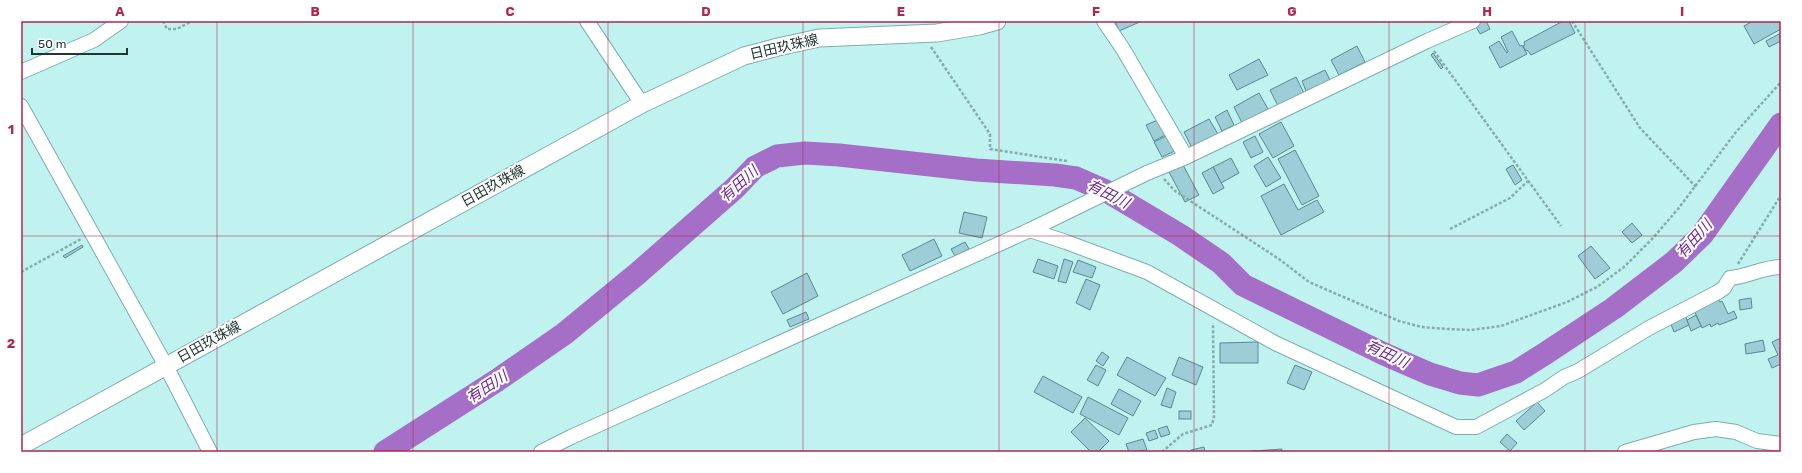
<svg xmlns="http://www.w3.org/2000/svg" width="1802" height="473" font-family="Rubik,'Noto Sans JP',sans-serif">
<rect width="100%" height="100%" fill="#c0f2ef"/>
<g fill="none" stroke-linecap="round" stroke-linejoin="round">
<path stroke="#a56fc7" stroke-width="23" d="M 385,452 L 496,381 L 564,334 L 637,274 L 735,188 L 755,167 L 777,156 L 805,153 L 839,155 L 976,170 L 1055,175 L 1076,178 L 1108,192 L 1180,235 L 1221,263 L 1243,285 L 1384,354 L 1430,374 L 1460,383 L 1478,385 L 1516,372 L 1546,353 L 1614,308 L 1674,262 L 1702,235 L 1781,124"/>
</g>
<g fill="#9dcdd6" stroke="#5a8891">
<path d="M 1115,21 L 1142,21 L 1119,31 Z"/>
<path d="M 1483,21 L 1486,21 L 1490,29 L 1480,34 L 1475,25 Z"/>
<path d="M 1563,21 L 1569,21 L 1575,33 L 1531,55 L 1527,50 L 1526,51 L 1523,46 L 1525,45 L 1524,42 Z"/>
<path d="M 1753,21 L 1781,21 L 1781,29 L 1754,44 L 1744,26 Z"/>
<path d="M 1512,31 L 1520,46 L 1522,45 L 1527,54 L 1500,68 L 1489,47 L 1499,41 L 1507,53 L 1508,52 L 1501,37 Z"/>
<path d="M 1779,34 L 1781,41 L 1769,47 L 1766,41 Z"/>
<path d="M 1357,46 L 1365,62 L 1339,75 L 1331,60 Z"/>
<path d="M 1433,53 L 1443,67 L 1441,69 L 1431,55 Z"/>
<path d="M 1259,59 L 1268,75 L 1237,90 L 1229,75 Z"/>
<path d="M 1325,70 L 1330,80 L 1306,91 L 1302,81 Z"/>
<path d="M 1296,77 L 1304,93 L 1278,106 L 1270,90 Z"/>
<path d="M 1259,93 L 1268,109 L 1242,123 L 1234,107 Z"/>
<path d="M 1227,110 L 1234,125 L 1222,131 L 1215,117 Z"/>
<path d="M 1160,119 L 1167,134 L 1154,141 L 1146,125 Z"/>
<path d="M 1209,119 L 1218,134 L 1192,148 L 1184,132 Z"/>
<path d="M 1281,122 L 1294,146 L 1273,158 L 1259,134 Z"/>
<path d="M 1168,135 L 1175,151 L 1162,157 L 1154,142 Z"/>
<path d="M 1255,136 L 1263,152 L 1251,158 L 1243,142 Z"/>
<path d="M 1295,150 L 1319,196 L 1302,205 L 1278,159 Z"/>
<path d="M 1268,157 L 1281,178 L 1266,187 L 1254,166 Z"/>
<path d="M 1231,158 L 1239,173 L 1221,183 L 1213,167 Z"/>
<path d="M 1183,165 L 1199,195 L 1185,202 L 1169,172 Z"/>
<path d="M 1513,165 L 1522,180 L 1515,185 L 1506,169 Z"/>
<path d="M 1213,167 L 1224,188 L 1213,194 L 1202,173 Z"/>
<path d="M 1284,184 L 1298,210 L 1317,200 L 1324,212 L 1281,235 L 1261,196 Z"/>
<path d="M 964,212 L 987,217 L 982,238 L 959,233 Z"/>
<path d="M 1632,223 L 1642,235 L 1632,243 L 1622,232 Z"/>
<path d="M 934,239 L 942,256 L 910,271 L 902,255 Z"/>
<path d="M 965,242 L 969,249 L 955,256 L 951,249 Z"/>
<path d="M 82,245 L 83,247 L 65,258 L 63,256 Z"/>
<path d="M 1591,246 L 1610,268 L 1595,279 L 1578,256 Z"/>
<path d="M 1038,259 L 1058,266 L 1054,279 L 1033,272 Z"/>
<path d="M 1064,259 L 1073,262 L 1066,283 L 1058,281 Z"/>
<path d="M 1078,260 L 1096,267 L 1092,278 L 1073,272 Z"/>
<path d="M 807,273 L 818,296 L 783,314 L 771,292 Z"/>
<path d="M 1086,279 L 1100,285 L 1090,310 L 1076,303 Z"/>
<path d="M 1751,298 L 1752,308 L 1740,310 L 1739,300 Z"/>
<path d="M 1718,299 L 1720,302 L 1722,301 L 1728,314 L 1734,311 L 1737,318 L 1719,325 L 1718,323 L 1711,327 L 1710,324 L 1702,328 L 1694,310 Z"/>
<path d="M 806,312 L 809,319 L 790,327 L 787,320 Z"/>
<path d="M 1685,315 L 1689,325 L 1674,332 L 1670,322 Z"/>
<path d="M 1696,315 L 1701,326 L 1691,331 L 1687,320 Z"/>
<path d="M 1781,338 L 1781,364 L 1772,368 L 1768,359 L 1778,355 L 1772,342 Z"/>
<path d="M 1763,340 L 1765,351 L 1746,354 L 1745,344 Z"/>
<path d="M 1258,342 L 1258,363 L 1220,363 L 1220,343 Z"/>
<path d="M 1102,352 L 1109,357 L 1103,366 L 1096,361 Z"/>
<path d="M 1127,357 L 1166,378 L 1155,396 L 1117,375 Z"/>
<path d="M 1179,357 L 1203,367 L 1196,385 L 1172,375 Z"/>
<path d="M 1096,365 L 1106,370 L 1098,386 L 1087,380 Z"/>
<path d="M 1295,365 L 1312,372 L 1304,390 L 1287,383 Z"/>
<path d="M 1043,376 L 1082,397 L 1073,413 L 1034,392 Z"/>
<path d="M 1167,388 L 1176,392 L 1171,408 L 1161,405 Z"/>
<path d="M 1119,389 L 1141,401 L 1133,416 L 1111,404 Z"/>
<path d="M 1088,397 L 1128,418 L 1119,435 L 1080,414 Z"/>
<path d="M 1537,402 L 1545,411 L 1524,430 L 1516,421 Z"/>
<rect x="1179" y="411" width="12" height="8"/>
<path d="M 1085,418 L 1109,441 L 1098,452 L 1091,452 L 1071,432 Z"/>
<path d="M 1167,426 L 1170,434 L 1161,437 L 1158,429 Z"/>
<path d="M 1155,430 L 1158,438 L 1149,441 L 1146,433 Z"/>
<path d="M 1507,434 L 1517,443 L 1510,451 L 1500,442 Z"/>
<path d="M 1143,439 L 1147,450 L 1129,452 L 1126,444 Z"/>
<path d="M 1204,447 L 1205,452 L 1191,452 L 1191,450 Z"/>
<path d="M 1282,449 L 1282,452 L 1240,452 Z"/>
</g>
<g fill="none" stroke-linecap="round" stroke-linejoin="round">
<g stroke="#7eaeab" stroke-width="16">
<g id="minor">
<path d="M 587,21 L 642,104"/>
<path d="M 1104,21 L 1123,49 L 1186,157"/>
<path d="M 21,72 L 94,40 L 121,21"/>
<path d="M 21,106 L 166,366 L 210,452"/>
<path d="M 1030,230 L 1066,242 L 1147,272 L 1275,343 L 1456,427 L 1476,427 L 1545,390 L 1564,377 L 1578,371 L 1649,328 L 1718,292 L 1724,288 L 1730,278 C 1747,277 1763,267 1781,267"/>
<path d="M 541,452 L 571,437 L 1030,230 L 1147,173 L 1186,157 L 1427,41 L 1473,21"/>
<path d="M 1625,452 L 1694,432 L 1716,429 L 1736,432 L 1757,441 L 1781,444"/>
</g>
</g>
<g stroke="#7eaeab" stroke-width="19">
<path id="major" d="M 21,446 L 642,104 L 744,56 L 778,47 L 819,38 L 937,33 L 979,26 L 997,21"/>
</g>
<g stroke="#86adaa" stroke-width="2.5" stroke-dasharray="3 2" stroke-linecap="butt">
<path d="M 163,21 L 167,29 L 177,29 L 192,21"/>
<path d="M 1572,21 L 1640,128 L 1696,187"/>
<path d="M 931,47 L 990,134 L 990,149 L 1067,161"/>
<path d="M 1434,51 L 1561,226"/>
<path d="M 1164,179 L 1175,191 L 1279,259 L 1309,282 L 1399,321 L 1422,327 L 1447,329 L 1471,330 L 1501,326 L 1567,302 L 1597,287 L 1624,267 L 1652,239 L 1678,209 L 1736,132 L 1781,82"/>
<path d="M 1450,229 L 1510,198 L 1528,181"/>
<path d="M 1738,264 L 1781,195"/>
<path d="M 21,272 L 81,239"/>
<path d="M 1162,452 L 1183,434 L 1212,425 L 1214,417 L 1213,323"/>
</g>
<use href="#minor" stroke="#fff" stroke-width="14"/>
<use href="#major" stroke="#fff" stroke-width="17"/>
</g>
<path fill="none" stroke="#b5244c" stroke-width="1" stroke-opacity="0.55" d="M 217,21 L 217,452M 413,21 L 413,452M 608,21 L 608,452M 803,21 L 803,452M 999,21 L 999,452M 1194,21 L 1194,452M 1389,21 L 1389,452M 1585,21 L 1585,452M 21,236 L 1781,236"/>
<g text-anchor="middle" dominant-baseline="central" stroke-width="4" stroke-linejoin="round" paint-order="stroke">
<g font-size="14" fill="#213534" stroke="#fff">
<text transform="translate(784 47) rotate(-13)">日田玖珠線</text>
<text transform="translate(493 186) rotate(-29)">日田玖珠線</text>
<text transform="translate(209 342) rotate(-29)">日田玖珠線</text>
</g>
<g font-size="15" font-style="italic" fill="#6d2791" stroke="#fff">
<text transform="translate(739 184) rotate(-42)">有田川</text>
<text transform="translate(1108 194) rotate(27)">有田川</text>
<text transform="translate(1694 239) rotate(-48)">有田川</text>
<text transform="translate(1387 354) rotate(25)">有田川</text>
<text transform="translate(487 387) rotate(-33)">有田川</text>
</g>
</g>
<rect width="1802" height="473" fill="none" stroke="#ffffff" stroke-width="44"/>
<path d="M32 48v6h95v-6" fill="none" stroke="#213534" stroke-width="2"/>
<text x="38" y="48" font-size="12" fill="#213534" stroke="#ffffff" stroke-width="3" paint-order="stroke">50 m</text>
<rect x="22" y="22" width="1758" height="429" fill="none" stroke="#b5244c" stroke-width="1.5"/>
<g font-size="13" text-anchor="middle" font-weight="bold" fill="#b5244c">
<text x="120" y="16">A</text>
<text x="315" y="16">B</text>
<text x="510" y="16">C</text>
<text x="706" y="16">D</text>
<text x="901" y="16">E</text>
<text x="1096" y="16">F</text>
<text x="1292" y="16">G</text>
<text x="1487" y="16">H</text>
<text x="1682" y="16">I</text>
<text x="11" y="134">1</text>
<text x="11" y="348">2</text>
</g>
</svg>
